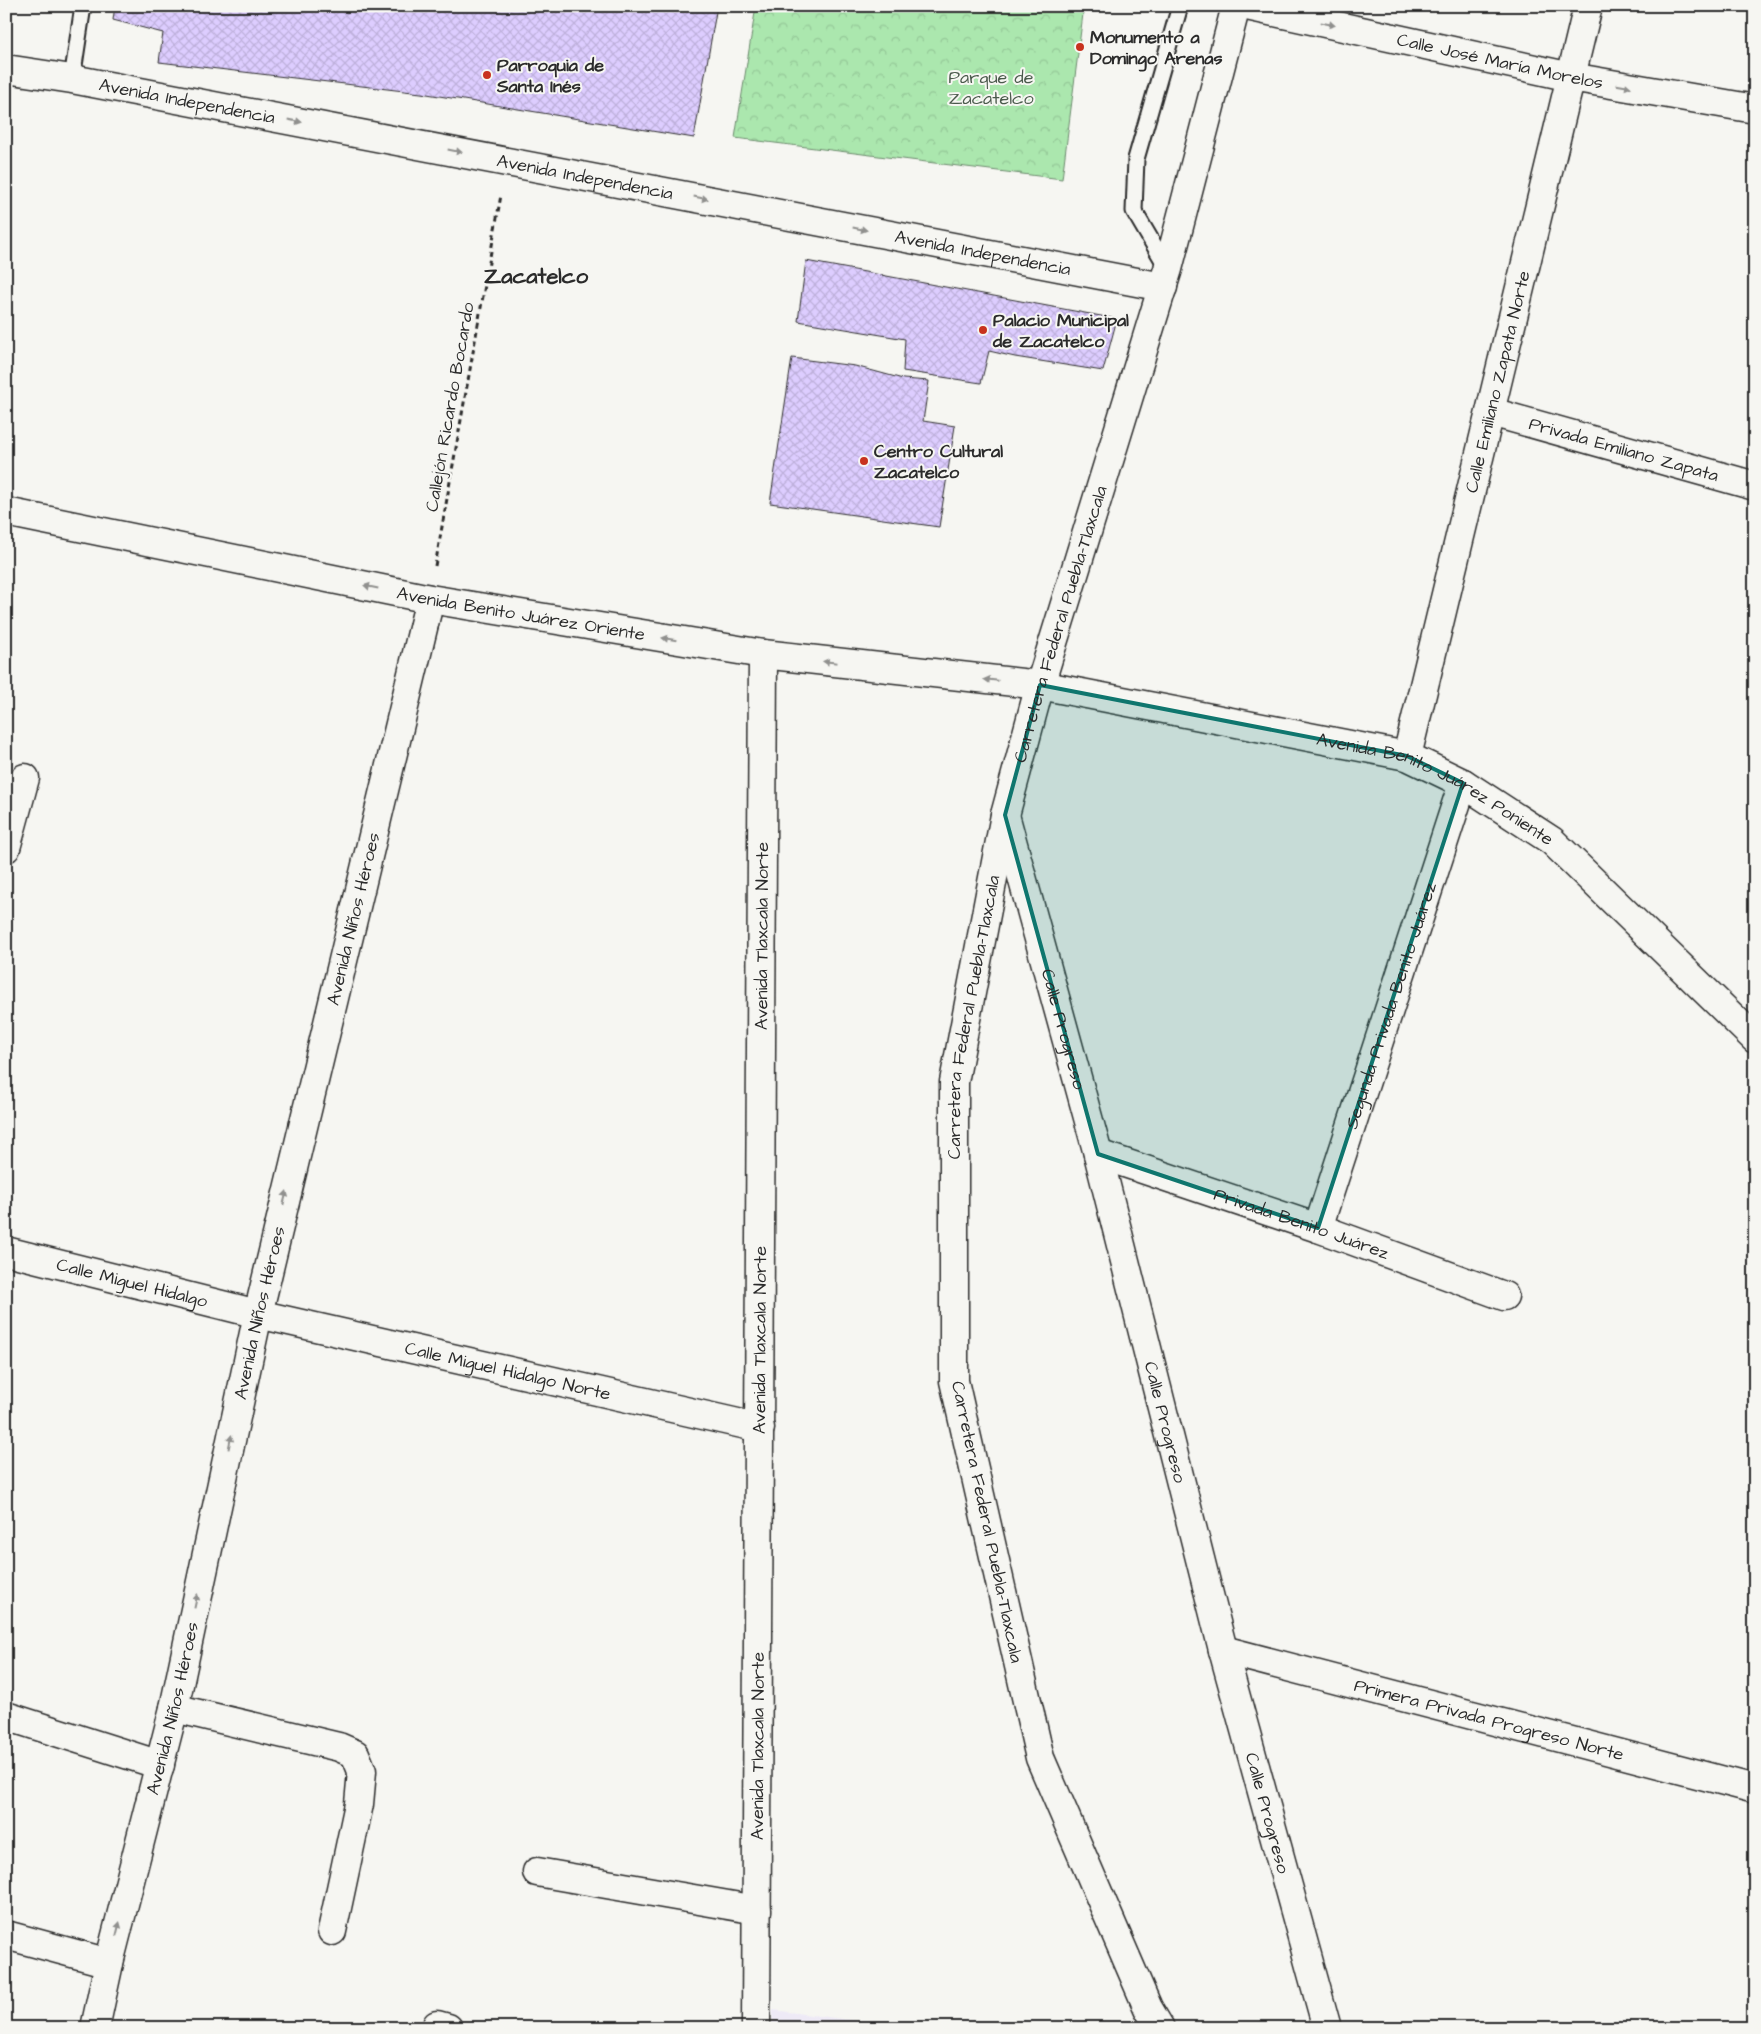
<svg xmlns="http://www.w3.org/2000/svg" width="1761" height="2034" font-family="'Architects Daughter',sans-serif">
<defs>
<pattern id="park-crowns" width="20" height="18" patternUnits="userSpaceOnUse" patternTransform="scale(1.25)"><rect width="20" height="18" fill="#abe7ae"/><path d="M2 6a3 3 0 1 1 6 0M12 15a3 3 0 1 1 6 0" fill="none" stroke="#93c696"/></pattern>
<pattern id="building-cross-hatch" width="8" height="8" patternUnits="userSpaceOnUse" patternTransform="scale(1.25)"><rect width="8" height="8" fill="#ddcdff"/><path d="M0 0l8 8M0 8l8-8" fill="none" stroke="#beb0db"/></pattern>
</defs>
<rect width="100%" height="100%" fill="#f6f6f2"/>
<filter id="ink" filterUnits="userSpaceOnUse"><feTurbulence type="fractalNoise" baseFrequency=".02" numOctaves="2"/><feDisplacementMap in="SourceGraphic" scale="10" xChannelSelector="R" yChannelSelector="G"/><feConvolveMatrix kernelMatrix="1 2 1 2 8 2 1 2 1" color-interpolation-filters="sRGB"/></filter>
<g filter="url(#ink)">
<path fill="#eeeaf6" d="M 773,2010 L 911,2028 L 772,2028 Z"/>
<path fill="url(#park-crowns)" stroke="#6b896c" d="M 756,6 L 1084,6 L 1062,179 L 735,138 Z"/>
<g fill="url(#building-cross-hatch)" stroke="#2b2b2b">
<path d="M 115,6 L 717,6 L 694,138 L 421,93 L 159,62 L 163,33 L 113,20 Z"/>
<path d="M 806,261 L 1117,319 L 1103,371 L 1015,357 L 989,351 L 981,383 L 903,371 L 905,339 L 798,321 Z"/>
<path d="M 792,358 L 855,366 L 903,379 L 929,381 L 923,421 L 955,426 L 939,527 L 770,503 Z"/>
</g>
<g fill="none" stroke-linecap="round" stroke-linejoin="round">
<g stroke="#2b2b2b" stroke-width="19">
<g id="lane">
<path d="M 72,79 L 83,6"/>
<path d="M 1168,269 L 1134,211 L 1136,159 L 1180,6"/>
</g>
</g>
<g stroke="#2b2b2b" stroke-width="31">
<g id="street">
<path id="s1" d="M 1247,6 L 1571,77 L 1755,109"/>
<path id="s2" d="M 1491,412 L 1755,486"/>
<path id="s3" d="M 6,512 L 430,599 L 763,654 L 1040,685 L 1407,756 L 1463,783 L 1552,841 L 1755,1039"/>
<path id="s4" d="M 1407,756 L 1588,6"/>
<path id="s5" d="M 1005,815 L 1098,1154 L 1223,1650 L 1327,2028"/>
<path d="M 6,848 L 25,778"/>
<path id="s6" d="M 1098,1154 L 1318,1228 L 1504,1296"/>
<path id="s7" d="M 1318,1228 L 1463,783"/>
<path id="s8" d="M 6,1251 L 258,1314 L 760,1428"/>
<path id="s9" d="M 1223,1650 L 1755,1789"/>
<path d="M 174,1708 L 339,1747 L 355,1754 L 362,1771 L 359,1804 L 332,1931"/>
<path d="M 6,1716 L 160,1765"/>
<path d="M 537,1872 L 757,1910"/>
<path d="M 6,1935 L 109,1963"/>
<path d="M 437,2025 L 448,2028"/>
<path id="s10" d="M 95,2028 L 109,1963 L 174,1708 L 258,1314 L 430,599"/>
<path id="s11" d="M 756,2028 L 763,654"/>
</g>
</g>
<g stroke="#2b2b2b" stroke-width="31">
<g id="secondary">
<path id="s12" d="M 6,69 L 72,79 L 1163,287"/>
</g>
</g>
<g stroke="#2b2b2b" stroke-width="31">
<g id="primary">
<path id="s13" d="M 1160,2028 L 1148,2008 L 1040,1758 L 954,1381 L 954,1082 L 1005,815 L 1040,685 L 1168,269 L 1236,6"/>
</g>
</g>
<path stroke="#2b2b2b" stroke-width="3" stroke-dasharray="5 4" stroke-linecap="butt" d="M 435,566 L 501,195"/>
<use href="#lane" stroke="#f6f6f2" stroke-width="15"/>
<use href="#street" stroke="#f6f6f2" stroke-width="28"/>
<use href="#secondary" stroke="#f6f6f2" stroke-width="28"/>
<use href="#primary" stroke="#f6f6f2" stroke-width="28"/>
</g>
<defs><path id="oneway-solid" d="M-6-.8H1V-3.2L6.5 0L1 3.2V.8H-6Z" transform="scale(1.25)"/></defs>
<g fill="#90908e">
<use href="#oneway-solid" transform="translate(1328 24) rotate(12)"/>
<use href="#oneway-solid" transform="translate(1624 86) rotate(10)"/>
<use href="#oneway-solid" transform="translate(295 121) rotate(11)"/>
<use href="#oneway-solid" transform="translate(455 151) rotate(11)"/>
<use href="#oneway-solid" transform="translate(701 198) rotate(11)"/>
<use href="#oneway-solid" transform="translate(860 229) rotate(11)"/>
<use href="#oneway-solid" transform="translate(371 587) rotate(-168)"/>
<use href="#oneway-solid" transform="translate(669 639) rotate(-171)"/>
<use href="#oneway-solid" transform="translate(830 662) rotate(-174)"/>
<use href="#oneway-solid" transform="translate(991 680) rotate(-174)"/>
<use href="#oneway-solid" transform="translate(285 1198) rotate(-76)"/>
<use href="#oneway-solid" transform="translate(230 1442) rotate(-78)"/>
<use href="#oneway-solid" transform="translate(196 1601) rotate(-78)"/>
<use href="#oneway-solid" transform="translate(118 1929) rotate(-76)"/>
</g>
</g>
<path fill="#0f766e" fill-opacity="0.2" stroke="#0f766e" stroke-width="4" stroke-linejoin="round" d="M 1040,685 L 1407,756 L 1463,783 L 1318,1228 L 1098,1154 L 1005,815 Z"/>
<g fill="#c8321e" stroke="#f6f6f2" stroke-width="2">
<circle cx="1080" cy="47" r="5"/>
<circle cx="487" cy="75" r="5"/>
<circle cx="983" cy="330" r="5"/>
<circle cx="864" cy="461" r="5"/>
</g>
<g text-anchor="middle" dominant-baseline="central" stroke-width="4" stroke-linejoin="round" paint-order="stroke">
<g font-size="18" font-weight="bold" fill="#2b2b2b" stroke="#f6f6f2" text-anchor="start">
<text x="1090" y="37">Monumento a<tspan x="1090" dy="21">Domingo Arenas</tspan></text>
<text x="497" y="65">Parroquia de<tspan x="497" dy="21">Santa Inés</tspan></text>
<text x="993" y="320">Palacio Municipal<tspan x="993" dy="21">de Zacatelco</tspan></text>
<text x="874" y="451">Centro Cultural<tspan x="874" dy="21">Zacatelco</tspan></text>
</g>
<g font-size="18" fill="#2b2b2b" stroke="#f6f6f2">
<text stroke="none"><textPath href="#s1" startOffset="259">Calle José María Morelos</textPath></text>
<text stroke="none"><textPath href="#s12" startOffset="184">Avenida Independencia</textPath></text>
<text stroke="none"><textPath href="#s12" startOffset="589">Avenida Independencia</textPath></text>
<text stroke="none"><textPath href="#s12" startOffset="994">Avenida Independencia</textPath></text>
<text stroke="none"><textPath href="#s4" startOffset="385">Calle Emiliano Zapata Norte</textPath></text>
<text transform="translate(450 407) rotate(-80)">Callejón Ricardo Bocardo</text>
<text stroke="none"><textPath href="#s2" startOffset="138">Privada Emiliano Zapata</textPath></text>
<text stroke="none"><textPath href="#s3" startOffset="525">Avenida Benito Juárez Oriente</textPath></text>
<text stroke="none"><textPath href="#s13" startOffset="1452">Carretera Federal Puebla-Tlaxcala</textPath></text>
<text stroke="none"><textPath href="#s3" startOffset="1461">Avenida Benito Juárez Poniente</textPath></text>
<text stroke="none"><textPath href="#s10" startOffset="1139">Avenida Niños Héroes</textPath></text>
<text stroke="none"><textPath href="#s11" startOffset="1092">Avenida Tlaxcala Norte</textPath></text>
<text stroke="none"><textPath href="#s7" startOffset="234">Segunda Privada Benito Juárez</textPath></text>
<text stroke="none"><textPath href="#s13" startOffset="1048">Carretera Federal Puebla-Tlaxcala</textPath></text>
<text stroke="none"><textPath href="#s5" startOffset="222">Calle Progreso</textPath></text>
<text stroke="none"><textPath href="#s6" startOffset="215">Privada Benito Juárez</textPath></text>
<text stroke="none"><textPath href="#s8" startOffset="130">Calle Miguel Hidalgo</textPath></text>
<text stroke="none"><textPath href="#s10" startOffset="734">Avenida Niños Héroes</textPath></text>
<text stroke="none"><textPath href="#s11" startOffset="688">Avenida Tlaxcala Norte</textPath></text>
<text stroke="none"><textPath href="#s8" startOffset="516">Calle Miguel Hidalgo Norte</textPath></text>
<text stroke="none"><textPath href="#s5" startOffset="628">Calle Progreso</textPath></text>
<text transform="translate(987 1522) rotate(78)">Carretera Federal Puebla-Tlaxcala</text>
<text stroke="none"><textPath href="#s10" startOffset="329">Avenida Niños Héroes</textPath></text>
<text stroke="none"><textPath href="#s9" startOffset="275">Primera Privada Progreso Norte</textPath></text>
<text stroke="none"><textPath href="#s11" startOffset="282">Avenida Tlaxcala Norte</textPath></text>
<text stroke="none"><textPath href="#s5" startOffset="1032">Calle Progreso</textPath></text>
</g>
<g font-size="18" fill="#4b5a4c" stroke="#f6f6f2">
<text x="991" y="77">Parque de<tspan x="991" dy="21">Zacatelco</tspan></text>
</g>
<g font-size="22" font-weight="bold" fill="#2b2b2b" stroke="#f6f6f2">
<text x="536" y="276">Zacatelco</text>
</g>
</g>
<rect width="1761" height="2034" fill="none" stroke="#f6f6f2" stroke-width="25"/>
<rect x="12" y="12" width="1736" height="2009" fill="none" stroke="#2b2b2b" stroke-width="2" filter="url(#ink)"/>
</svg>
